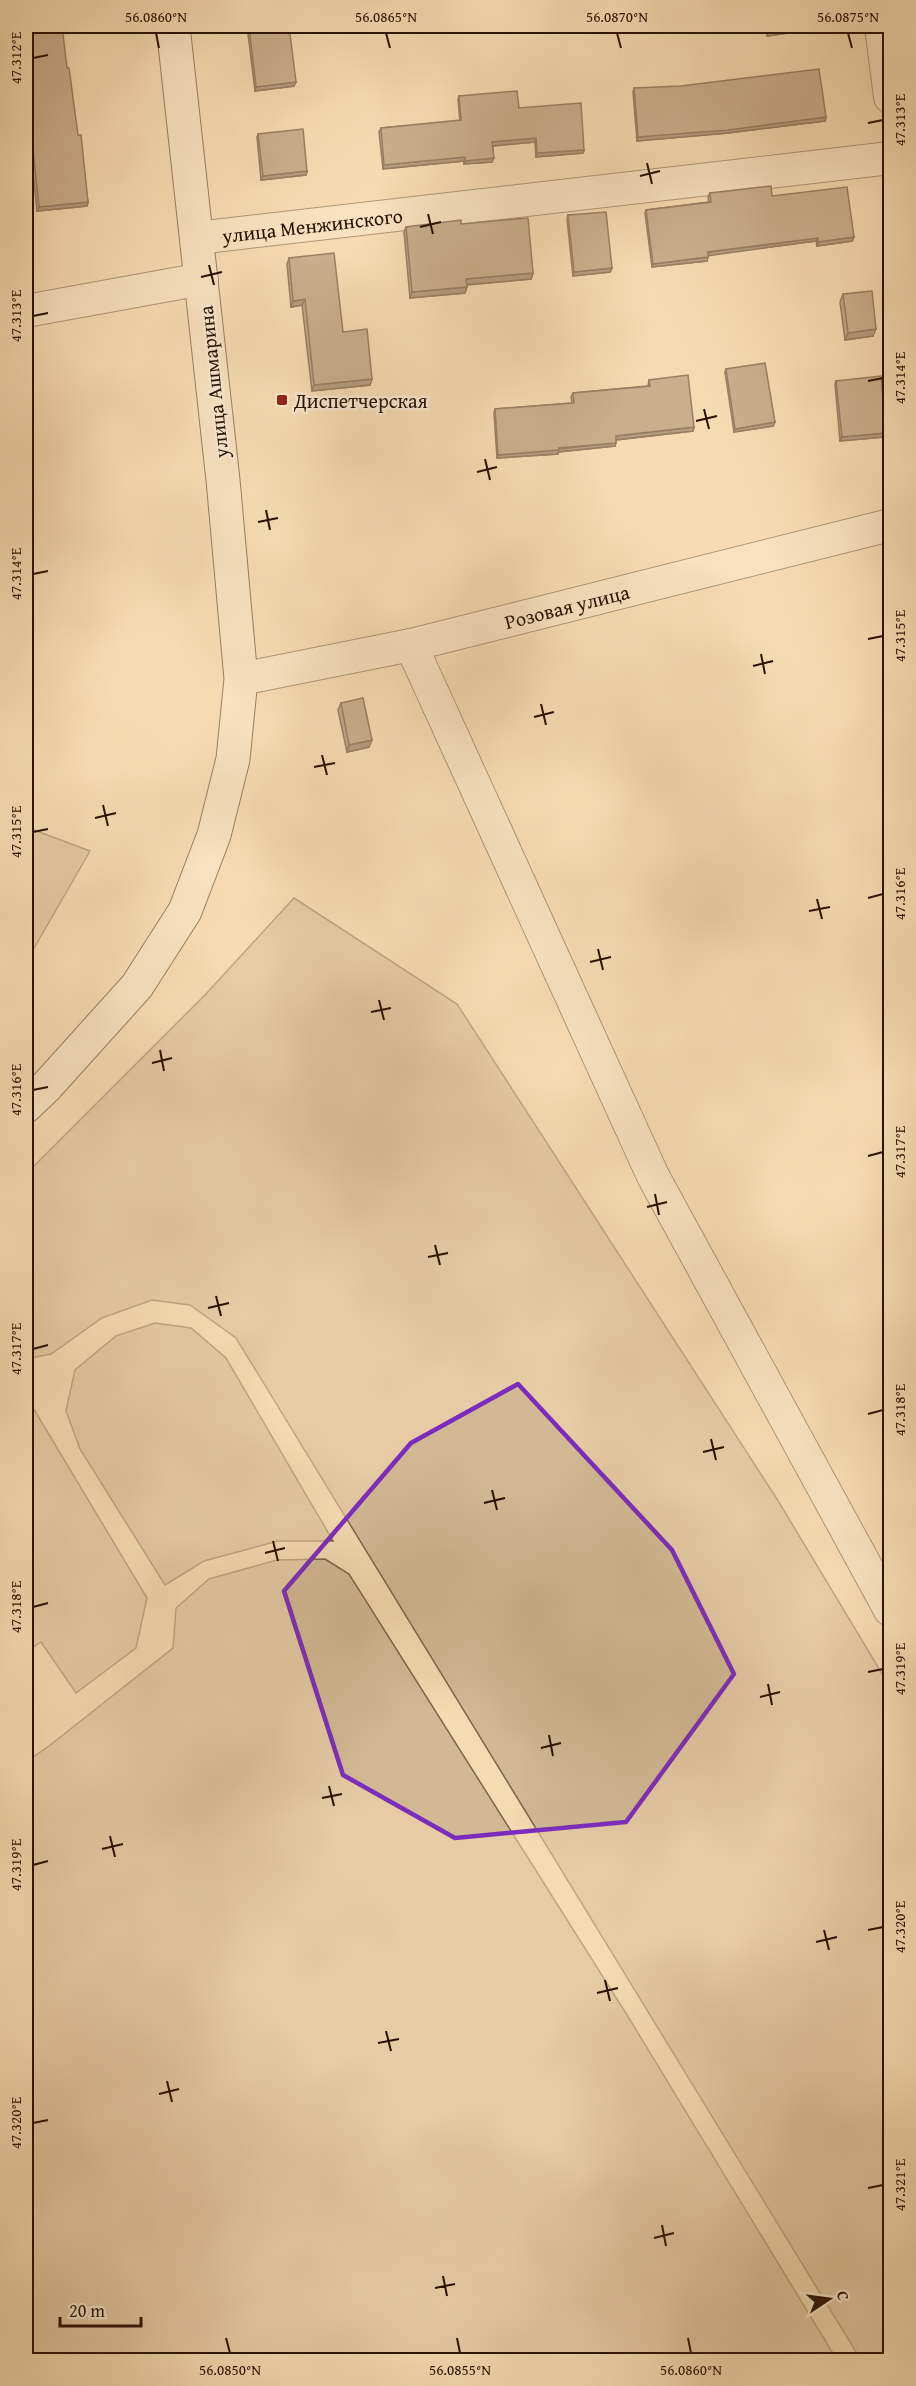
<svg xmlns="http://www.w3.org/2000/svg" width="916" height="2386" font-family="'Gentium Book Plus',serif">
<rect width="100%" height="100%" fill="#f5dbb2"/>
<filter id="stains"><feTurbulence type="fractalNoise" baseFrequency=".00333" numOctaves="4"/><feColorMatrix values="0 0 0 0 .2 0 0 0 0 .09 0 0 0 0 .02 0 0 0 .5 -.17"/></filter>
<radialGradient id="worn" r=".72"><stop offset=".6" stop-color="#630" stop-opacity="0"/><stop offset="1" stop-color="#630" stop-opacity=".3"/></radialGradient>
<g fill="#d2b994" stroke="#7d654b" stroke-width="1.5">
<path d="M 34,830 L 90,851 L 26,962 L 26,839 Z"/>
<path d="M 294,898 L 457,1004 L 777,1499 L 890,1687 L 890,2360 L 861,2360 L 236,1338 L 190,1305 L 152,1300 L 102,1318 L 51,1354 L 31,1358 L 26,1349 L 26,1174 L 205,995 Z"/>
<path d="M 155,1323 L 191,1328 L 226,1358 L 333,1541 L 278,1541 L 204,1561 L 165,1585 L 80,1449 L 66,1411 L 75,1370 L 116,1336 Z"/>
<path d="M 26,1396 L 147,1598 L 136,1648 L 76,1693 L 41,1642 L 26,1652 Z"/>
<path d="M 325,1559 L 349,1574 L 627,2015 L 837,2360 L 26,2360 L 26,1762 L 49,1746 L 173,1648 L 176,1608 L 209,1579 L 277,1560 Z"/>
</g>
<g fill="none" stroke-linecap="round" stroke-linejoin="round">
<g stroke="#5b442e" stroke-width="34">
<g id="street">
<path d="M 881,26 L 890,97"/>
<path id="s1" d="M 197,238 L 890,158"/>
<path d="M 26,311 L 202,279"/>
<path d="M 411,645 L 653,1176 L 890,1610"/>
<path id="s2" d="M 241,679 L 411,645 L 890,525"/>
</g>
</g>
<g stroke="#281102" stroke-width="35">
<path id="secondary" d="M 26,1106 L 46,1087 L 137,986 L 185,911 L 214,835 L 233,759 L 241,679 L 223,480 L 173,26"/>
</g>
<use href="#street" stroke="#f8e8cd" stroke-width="32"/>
<use href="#secondary" stroke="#f8e8cd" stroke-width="33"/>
</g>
<g fill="#7e6951" stroke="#281102" stroke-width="1.5">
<path d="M 26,26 L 67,68 L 88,202 L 87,206 L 37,211 L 28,125 L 26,125 Z"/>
<path d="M 247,26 L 289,26 L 294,86 L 255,91 Z"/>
<path d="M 766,26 L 838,26 L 767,36 Z"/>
<path d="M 634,88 L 826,117 L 825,121 L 728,133 L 637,141 L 633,92 Z"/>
<path d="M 459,96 L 519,108 L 584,150 L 583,153 L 536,157 L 535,142 L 493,146 L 492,162 L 464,164 L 464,161 L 383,169 L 379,132 L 381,128 L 460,121 L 458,100 Z"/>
<path d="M 258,134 L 307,171 L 306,175 L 261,180 L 257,137 Z"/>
<path d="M 710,193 L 772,196 L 854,237 L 852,241 L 817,246 L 816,241 L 708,255 L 707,261 L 652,267 L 645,213 L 646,210 L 709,202 L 708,197 Z"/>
<path d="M 568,215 L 612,268 L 610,272 L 573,276 L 567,219 Z"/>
<path d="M 461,224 L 533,273 L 531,279 L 467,285 L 465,293 L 410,298 L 404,232 L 406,227 Z"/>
<path d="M 289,258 L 343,332 L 370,385 L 312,391 L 302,305 L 291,307 L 287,264 Z"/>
<path d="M 843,294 L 873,336 L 845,340 L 840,302 Z"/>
<path d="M 726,369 L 775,422 L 773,426 L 734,432 L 725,372 Z"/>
<path d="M 649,380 L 694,427 L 693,431 L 616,440 L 615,446 L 558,452 L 558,454 L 497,458 L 494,413 L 495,409 L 572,403 L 571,397 L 573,393 L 648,386 Z"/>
<path d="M 836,381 L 885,437 L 840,441 L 835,384 Z"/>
<path d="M 341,703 L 369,747 L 347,752 L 338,710 Z"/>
</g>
<g fill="#675542" stroke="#281102" stroke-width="1.5">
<path d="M 799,26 L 838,26 L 767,36 L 769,30 Z"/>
<path d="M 296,82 L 294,86 L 255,91 L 256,87 Z"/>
<path d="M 826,117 L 825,121 L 728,133 L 637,141 L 638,137 Z"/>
<path d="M 536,138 L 535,142 L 491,146 L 492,142 Z"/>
<path d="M 584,150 L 583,153 L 536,157 L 537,153 Z"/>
<path d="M 465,157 L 464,161 L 383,169 L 384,165 Z"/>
<path d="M 494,158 L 492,162 L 464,164 L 465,161 Z"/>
<path d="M 307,171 L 306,175 L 261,180 L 263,176 Z"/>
<path d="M 88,202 L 87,206 L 37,211 L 39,207 Z"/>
<path d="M 854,237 L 852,241 L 817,246 L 818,242 Z"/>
<path d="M 818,238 L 816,241 L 706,256 L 708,252 Z"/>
<path d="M 708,257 L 707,261 L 652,267 L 653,264 Z"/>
<path d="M 612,268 L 610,272 L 573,276 L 574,272 Z"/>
<path d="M 533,273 L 531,279 L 464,285 L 466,279 Z"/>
<path d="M 467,287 L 465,293 L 410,298 L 412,292 Z"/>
<path d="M 305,299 L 302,305 L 291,307 L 293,301 Z"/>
<path d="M 876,329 L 873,336 L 845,340 L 848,333 Z"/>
<path d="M 372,379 L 370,385 L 312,391 L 314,385 Z"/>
<path d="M 775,422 L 773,426 L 734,432 L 735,429 Z"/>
<path d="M 694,427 L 693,431 L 614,440 L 616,436 Z"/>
<path d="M 886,433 L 885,437 L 840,441 L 842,437 Z"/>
<path d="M 616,443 L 615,446 L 558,452 L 558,454 L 497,458 L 498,455 Z"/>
<path d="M 372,740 L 369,747 L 347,752 L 349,745 Z"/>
</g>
<g fill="#937a5e" stroke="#281102" stroke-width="1.5">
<path d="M 26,26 L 62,26 L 67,68 L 69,68 L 78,135 L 81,135 L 88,202 L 39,207 L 30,121 L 27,121 L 26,110 Z"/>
<path d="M 249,26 L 289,26 L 296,82 L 256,87 Z"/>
<path d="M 769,26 L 799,26 L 769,30 Z"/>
<path d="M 819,69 L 826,117 L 729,130 L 638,137 L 634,88 L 681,86 Z"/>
<path d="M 517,91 L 519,108 L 581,103 L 584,150 L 537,153 L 536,138 L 492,142 L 494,158 L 465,161 L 465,157 L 384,165 L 381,128 L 461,120 L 459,96 Z"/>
<path d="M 303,129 L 307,171 L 263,176 L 258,134 Z"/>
<path d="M 771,186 L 772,196 L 847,187 L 854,237 L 818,242 L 818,238 L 708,252 L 708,257 L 653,264 L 646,210 L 711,202 L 710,193 Z"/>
<path d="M 606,212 L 612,268 L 574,272 L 568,215 Z"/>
<path d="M 528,218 L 533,273 L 466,279 L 467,287 L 412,292 L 406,227 L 461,220 L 461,224 Z"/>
<path d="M 334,253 L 343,332 L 367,329 L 372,379 L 314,385 L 305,299 L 293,301 L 289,258 Z"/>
<path d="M 872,291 L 876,329 L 848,333 L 843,294 Z"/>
<path d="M 765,363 L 775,422 L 735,429 L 726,369 Z"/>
<path d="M 688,375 L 694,427 L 616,436 L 616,443 L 559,448 L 559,450 L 498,455 L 495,409 L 574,403 L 573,393 L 650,386 L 649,380 Z"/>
<path d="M 881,376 L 886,433 L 842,437 L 836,381 Z"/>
<path d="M 363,698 L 372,740 L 349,745 L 341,703 Z"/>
</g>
<path d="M0 0H916V2386H0ZM 518,1384 L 672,1550 L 734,1674 L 626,1822 L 455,1838 L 343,1775 L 284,1591 L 411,1443 Z" fill="#f5dbb2" fill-opacity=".55" fill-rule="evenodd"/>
<path fill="none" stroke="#7b2cbf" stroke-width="4.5" stroke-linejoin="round" d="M 518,1384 L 672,1550 L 734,1674 L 626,1822 L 455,1838 L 343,1775 L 284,1591 L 411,1443 Z"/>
<path fill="none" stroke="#281102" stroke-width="2" d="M 156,33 L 159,48M 386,33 L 390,48M 617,33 L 621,48M 848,33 L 852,48M 33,58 L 48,55M 868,123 L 883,120M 647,163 L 652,184M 640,176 L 660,171M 428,214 L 433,234M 420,227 L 441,222M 209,265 L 214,285M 201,277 L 222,272M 33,316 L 48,313M 868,381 L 883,378M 704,409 L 709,429M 696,421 L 717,416M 485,459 L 490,480M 477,472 L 497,467M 266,510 L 270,530M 258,522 L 278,518M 33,574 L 48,571M 868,639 L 883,636M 761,654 L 765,674M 753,666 L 773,661M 541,704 L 546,725M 534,717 L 554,712M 322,755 L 327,775M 314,767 L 335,763M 103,805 L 108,826M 95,818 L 116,813M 33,832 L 48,829M 868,898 L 883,894M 817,899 L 822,919M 809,911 L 830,907M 598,949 L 603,970M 590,962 L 611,957M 379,1000 L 384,1020M 371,1012 L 391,1008M 160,1050 L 164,1071M 152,1063 L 172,1058M 33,1090 L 48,1087M 868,1156 L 883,1152M 655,1194 L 659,1215M 647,1207 L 667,1202M 435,1245 L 440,1265M 428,1257 L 448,1253M 216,1296 L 221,1316M 208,1308 L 229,1303M 33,1349 L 48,1345M 868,1414 L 883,1410M 711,1439 L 716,1460M 703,1452 L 724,1447M 492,1490 L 497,1510M 484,1503 L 505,1498M 273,1541 L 278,1561M 265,1553 L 285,1548M 33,1607 L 48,1603M 868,1672 L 883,1669M 768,1684 L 772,1705M 760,1697 L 780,1692M 549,1735 L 553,1756M 541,1748 L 561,1743M 329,1786 L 334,1806M 322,1798 L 342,1794M 110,1836 L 115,1857M 102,1849 L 123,1844M 33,1865 L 48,1861M 824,1930 L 829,1950M 868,1930 L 883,1927M 816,1942 L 837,1937M 605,1980 L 610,2001M 597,1993 L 618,1988M 386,2031 L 391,2051M 378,2043 L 399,2039M 167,2081 L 172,2102M 159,2094 L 179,2089M 33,2123 L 48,2120M 868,2188 L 883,2185M 662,2225 L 666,2246M 654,2238 L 674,2233M 443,2276 L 447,2296M 435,2288 L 455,2284M 226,2338 L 230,2353M 457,2338 L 460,2353M 688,2338 L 691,2353"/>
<rect fill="#8f2418" stroke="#f8e8cd" stroke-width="2" x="276" y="394" width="12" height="12" rx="3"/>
<g text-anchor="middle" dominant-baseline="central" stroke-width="5" stroke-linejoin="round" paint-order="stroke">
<g font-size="20" fill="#281102" stroke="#f8e8cd">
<text stroke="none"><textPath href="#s1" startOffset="116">улица Менжинского</textPath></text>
<text transform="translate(213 382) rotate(-96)">улица Ашмарина</text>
<text stroke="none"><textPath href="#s2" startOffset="334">Розовая улица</textPath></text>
</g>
<g font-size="20" fill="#281102" stroke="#f8e8cd" text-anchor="start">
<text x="294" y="400">Диспетчерская</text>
</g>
</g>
<rect width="916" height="2386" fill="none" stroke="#f5dbb2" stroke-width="66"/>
<g transform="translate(829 2299) rotate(77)" stroke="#f8e8cd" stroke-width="4.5" paint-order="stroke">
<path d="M0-4.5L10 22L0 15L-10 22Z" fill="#281102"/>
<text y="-9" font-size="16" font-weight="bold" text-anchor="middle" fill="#281102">С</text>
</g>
<path d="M60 2317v9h81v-9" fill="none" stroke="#281102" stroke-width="3"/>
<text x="69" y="2317" font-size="18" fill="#281102" stroke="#f8e8cd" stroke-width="4.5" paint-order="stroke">20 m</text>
<rect x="33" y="33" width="850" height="2320" fill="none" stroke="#281102" stroke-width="2"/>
<g font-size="15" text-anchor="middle" fill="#281102">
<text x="156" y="22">56.0860°N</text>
<text x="386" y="22">56.0865°N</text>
<text x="617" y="22">56.0870°N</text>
<text x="848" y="22">56.0875°N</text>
<text transform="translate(16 58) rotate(-90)" y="5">47.312°E</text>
<text transform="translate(900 120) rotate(-90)" y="5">47.313°E</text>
<text transform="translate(16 316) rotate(-90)" y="5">47.313°E</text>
<text transform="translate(900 378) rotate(-90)" y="5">47.314°E</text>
<text transform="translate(16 574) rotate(-90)" y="5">47.314°E</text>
<text transform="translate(900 636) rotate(-90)" y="5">47.315°E</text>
<text transform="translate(16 832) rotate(-90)" y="5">47.315°E</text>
<text transform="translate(900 894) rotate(-90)" y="5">47.316°E</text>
<text transform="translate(16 1090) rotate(-90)" y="5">47.316°E</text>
<text transform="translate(900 1152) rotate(-90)" y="5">47.317°E</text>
<text transform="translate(16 1349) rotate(-90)" y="5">47.317°E</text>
<text transform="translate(900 1410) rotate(-90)" y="5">47.318°E</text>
<text transform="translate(16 1607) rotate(-90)" y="5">47.318°E</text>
<text transform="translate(900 1669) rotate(-90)" y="5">47.319°E</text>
<text transform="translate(16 1865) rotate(-90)" y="5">47.319°E</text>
<text transform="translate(900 1927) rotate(-90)" y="5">47.320°E</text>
<text transform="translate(16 2123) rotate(-90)" y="5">47.320°E</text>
<text transform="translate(900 2185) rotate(-90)" y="5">47.321°E</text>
<text x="230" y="2375">56.0850°N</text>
<text x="460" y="2375">56.0855°N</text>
<text x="691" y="2375">56.0860°N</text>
</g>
<rect width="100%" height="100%" filter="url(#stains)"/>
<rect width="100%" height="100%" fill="url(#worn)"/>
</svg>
